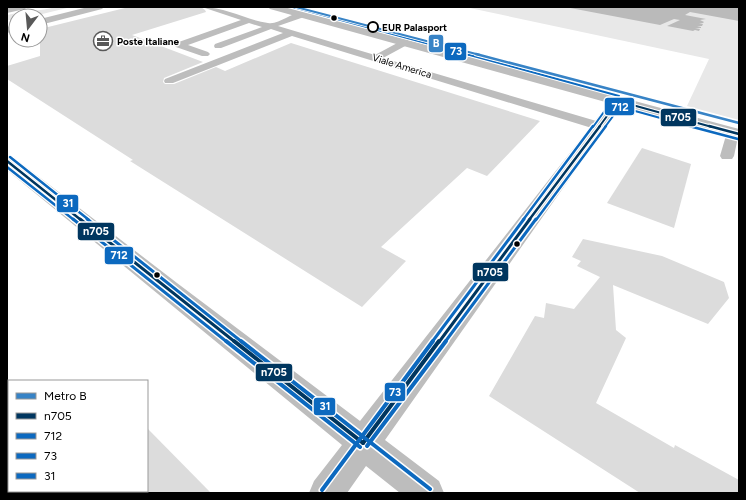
<svg xmlns="http://www.w3.org/2000/svg" width="746" height="500" font-family="Figtree,sans-serif">
<rect width="100%" height="100%" fill="#fff"/>
<g fill="#e8e8e8">
<path d="M 57,7 L 86,7 L 67,8 L 34,16 L 16,16 L 16,20 L 7,20 L 7,15 C 24,11 40,11 57,7 Z"/>
<path d="M 465,7 L 739,7 L 739,120 L 687,106 L 709,59 Z"/>
</g>
<path fill="#bababa" d="M 565,7 L 739,7 L 739,21 L 690,12 L 685,15 L 706,19 L 700,20 L 704,22 L 703,23 L 699,23 L 703,24 L 702,26 L 697,26 L 701,27 L 701,28 L 695,28 L 700,29 L 699,31 L 695,30 L 693,31 L 667,26 L 680,20 L 674,19 L 660,25 Z"/>
<g fill="#dcdcdc">
<path d="M 129,7 L 201,7 L 205,10 L 206,12 L 132,35 L 203,62 L 164,78 L 163,82 L 165,84 L 174,84 L 216,67 L 225,71 L 291,43 L 540,121 L 487,176 L 467,168 L 381,247 L 406,261 L 362,307 L 130,161 L 133,160 L 7,79 L 7,66 L 40,56 L 40,29 Z"/>
<path d="M 642,148 L 691,164 L 674,228 L 607,203 Z"/>
<path d="M 583,239 L 662,256 L 724,282 L 729,298 L 708,324 L 613,285 L 616,330 L 626,338 L 596,403 L 674,448 L 675,445 L 739,480 L 739,493 L 640,493 L 489,396 L 535,316 L 544,318 L 546,303 L 574,309 L 600,277 L 577,266 L 581,261 L 572,257 Z"/>
<path d="M 147,428 L 211,493 L 147,493 Z"/>
</g>
<g fill="none" stroke-linecap="round" stroke-linejoin="round">
<g fill="#bdbdbd" fill-rule="evenodd">
<path d="M 202,7 C 226,7 246,20 268,23 C 280,25 292,11 304,13 L 304,17 L 278,26 L 375,55 L 401,41 L 407,41 L 408,43 L 407,45 L 383,58 L 603,123 L 605,126 L 603,129 L 595,129 L 292,36 L 173,83 L 165,83 L 164,81 L 165,79 L 283,33 L 271,29 L 221,48 L 215,48 L 214,46 L 215,44 L 262,27 L 249,23 L 188,45 L 208,52 L 210,54 L 208,56 L 202,56 L 176,47 L 175,45 L 176,43 L 241,20 Z"/>
<path d="M 733,128 L 737,129 L 739,132 L 734,156 L 732,159 L 722,159 L 720,156 L 727,132 L 729,129 Z"/>
</g>
<g fill="#bdbdbd" fill-rule="evenodd">
<path d="M 88,7 L 104,7 L 102,9 L 40,25 L 40,19 Z"/>
<path d="M 16,25 L 16,31 L 7,33 L 7,27 Z"/>
</g>
<path fill="#bdbdbd" fill-rule="evenodd" d="M 268,7 L 284,7 L 739,129 L 739,139 L 621,106 L 385,440 L 439,481 L 444,493 L 400,493 L 366,466 L 347,493 L 309,493 L 314,481 L 342,445 L 7,170 L 7,156 L 13,157 L 177,283 L 360,421 L 609,103 L 270,9 Z"/>
<path fill="#bdbdbd" fill-rule="evenodd" d="M 7,7 L 27,7 L 25,9 L 7,13 Z"/>
<g stroke="#fff" stroke-width="4">
<g id="bus-1-far3">
<path d="M 618,101 L 712,127"/>
<path d="M 599,127 L 618,101"/>
</g>
</g>
<g stroke="#fff" stroke-width="5">
<g id="bus-1-far2">
<path d="M 709,126 L 739,134"/>
<path d="M 7,161 L 81,220"/>
<path d="M 529,220 L 600,126"/>
</g>
</g>
<g stroke="#fff" stroke-width="6">
<g id="bus-1-far1">
<path d="M 80,219 L 235,342"/>
<path d="M 439,342 L 530,219"/>
</g>
</g>
<g stroke="#fff" stroke-width="7">
<g id="bus-1">
<path d="M 234,341 L 363,443"/>
<path d="M 363,443 L 439,341"/>
</g>
</g>
<g stroke="#fff" stroke-width="4">
<g id="bus-2-far3">
<path d="M 617,106 L 693,127"/>
<path d="M 605,127 L 622,104"/>
</g>
</g>
<g stroke="#fff" stroke-width="5">
<g id="bus-2-far2">
<path d="M 689,126 L 738,139"/>
<path d="M 7,167 L 74,220"/>
<path d="M 536,220 L 606,126"/>
</g>
</g>
<g stroke="#fff" stroke-width="6">
<g id="bus-2-far1">
<path d="M 73,219 L 227,342"/>
<path d="M 445,342 L 536,219"/>
</g>
</g>
<g stroke="#fff" stroke-width="7">
<g id="bus-2">
<path d="M 226,341 L 360,447"/>
<path d="M 367,446 L 446,341"/>
</g>
</g>
<g stroke="#fff" stroke-width="3">
<path id="bus-3-far4" d="M 292,7 L 469,55"/>
</g>
<g stroke="#fff" stroke-width="4">
<g id="bus-3-far3">
<path d="M 466,54 L 619,96"/>
<path d="M 593,127 L 614,98"/>
</g>
</g>
<g stroke="#fff" stroke-width="5">
<path id="bus-3-far2" d="M 523,220 L 593,126"/>
</g>
<g stroke="#fff" stroke-width="6">
<path id="bus-3-far1" d="M 432,342 L 524,219"/>
</g>
<g stroke="#fff" stroke-width="7">
<path id="bus-3" d="M 322,490 L 433,341"/>
</g>
<g stroke="#fff" stroke-width="5">
<path id="bus-4-far2" d="M 10,157 L 89,220"/>
</g>
<g stroke="#fff" stroke-width="6">
<path id="bus-4-far1" d="M 87,219 L 242,342"/>
</g>
<g stroke="#fff" stroke-width="7">
<path id="bus-4" d="M 241,341 L 430,489"/>
</g>
<use href="#bus-1-far3" stroke="#00365f" stroke-width="2"/>
<use href="#bus-1-far2" stroke="#00365f" stroke-width="2.5"/>
<use href="#bus-1-far1" stroke="#00365f" stroke-width="3"/>
<use href="#bus-1" stroke="#00365f" stroke-width="4"/>
<use href="#bus-2-far3" stroke="#0c69bf" stroke-width="2"/>
<use href="#bus-2-far2" stroke="#0c69bf" stroke-width="2.5"/>
<use href="#bus-2-far1" stroke="#0c69bf" stroke-width="3"/>
<use href="#bus-2" stroke="#0c69bf" stroke-width="4"/>
<use href="#bus-3-far4" stroke="#0c69bf" stroke-width="1.5"/>
<use href="#bus-3-far3" stroke="#0c69bf" stroke-width="2"/>
<use href="#bus-3-far2" stroke="#0c69bf" stroke-width="2.5"/>
<use href="#bus-3-far1" stroke="#0c69bf" stroke-width="3"/>
<use href="#bus-3" stroke="#0c69bf" stroke-width="4"/>
<use href="#bus-4-far2" stroke="#0c69bf" stroke-width="2.5"/>
<use href="#bus-4-far1" stroke="#0c69bf" stroke-width="3"/>
<use href="#bus-4" stroke="#0c69bf" stroke-width="4"/>
<g stroke="#fff" stroke-width="3.5">
<path id="metro-1-far1" d="M 296,7 L 480,55"/>
</g>
<g stroke="#fff" stroke-width="4.5">
<path id="metro-1" d="M 476,54 L 739,123"/>
</g>
<use href="#metro-1-far1" stroke="#3783c6" stroke-width="2"/>
<use href="#metro-1" stroke="#3783c6" stroke-width="2.5"/>
</g>
<defs>
<g id="office-ring" transform="scale(1)"><circle r="9.5" fill="#fff" stroke="#595959" stroke-width="1.5"/><path d="M-6-3h4V-5.5h4V-3h4V5H-6ZM-1-4.5V-3h2v-1.5ZM-6 0V1H6V0Z" fill="#595959"/></g>
</defs>
<g fill-rule="evenodd">
<use href="#office-ring" x="103" y="41"/>
</g>
<g fill="#000" stroke="#fff" stroke-width="1.5">
<circle cx="334" cy="18" r="3.5"/>
<circle cx="517" cy="244" r="3.5"/>
<circle cx="157" cy="275" r="3.5"/>
</g>
<circle fill="#fff" stroke="#000" stroke-width="2" cx="373" cy="27" r="5"/>
<g text-anchor="middle" dominant-baseline="central" stroke-width="3" stroke-linejoin="round" paint-order="stroke">
<g font-size="10" font-weight="bold" fill="#000" stroke="#fff" text-anchor="start">
<text x="382" y="27">EUR Palasport</text>
</g>
<g font-size="10" font-weight="bold" fill="#000" stroke="#fff" text-anchor="start">
<text x="117" y="41">Poste Italiane</text>
</g>
<g font-size="10" fill="#000" stroke="#fff">
<text transform="translate(402 66) rotate(17)">Viale America</text>
</g>
</g>
<g stroke="#fff" stroke-width="1.5">
<rect x="428" y="34" width="16" height="19" rx="4" fill="#3783c6"/>
<rect x="444" y="42" width="23" height="19" rx="4" fill="#0c69bf"/>
<rect x="604" y="97" width="31" height="19" rx="4" fill="#0c69bf"/>
<rect x="660" y="108" width="37" height="19" rx="4" fill="#00365f"/>
<rect x="56" y="194" width="23" height="19" rx="4" fill="#0c69bf"/>
<rect x="77" y="222" width="38" height="19" rx="4" fill="#00365f"/>
<rect x="104" y="246" width="30" height="19" rx="4" fill="#0c69bf"/>
<rect x="472" y="262" width="37" height="20" rx="4" fill="#00365f"/>
<rect x="255" y="363" width="38" height="19" rx="4" fill="#00365f"/>
<rect x="384" y="382" width="22" height="20" rx="4" fill="#0c69bf"/>
<rect x="313" y="397" width="23" height="19" rx="4" fill="#0c69bf"/>
</g>
<g font-size="11" text-anchor="middle" font-weight="bold" fill="#fff">
<text x="436" y="47">B</text>
<text x="456" y="55">73</text>
<text x="620" y="111">712</text>
<text x="678" y="121">n705</text>
<text x="68" y="207">31</text>
<text x="96" y="235">n705</text>
<text x="119" y="259">712</text>
<text x="490" y="276">n705</text>
<text x="274" y="376">n705</text>
<text x="395" y="396">73</text>
<text x="325" y="410">31</text>
</g>
<rect width="746" height="500" fill="none" stroke="#000000" stroke-width="16"/>
<rect x="8" y="380" width="140" height="112" fill="#ffffff" stroke="#999999"/>
<rect x="16" y="393" width="20" height="6" fill="#3783c6" stroke="#999999"/>
<text x="44" y="400" font-size="12" fill="#000000">Metro B</text>
<rect x="16" y="413" width="20" height="6" fill="#00365f" stroke="#999999"/>
<text x="44" y="420" font-size="12" fill="#000000">n705</text>
<rect x="16" y="433" width="20" height="6" fill="#0c69bf" stroke="#999999"/>
<text x="44" y="440" font-size="12" fill="#000000">712</text>
<rect x="16" y="453" width="20" height="6" fill="#0c69bf" stroke="#999999"/>
<text x="44" y="460" font-size="12" fill="#000000">73</text>
<rect x="16" y="473" width="20" height="6" fill="#0c69bf" stroke="#999999"/>
<text x="44" y="480" font-size="12" fill="#000000">31</text>
<g transform="translate(28 28) rotate(196)"><circle r="19" fill="#ffffff" stroke="#999999"/>
<path d="M0-3L7 15L0 10L-7 15Z" fill="#595959"/>
<text y="-6" font-size="11" font-weight="bold" text-anchor="middle" fill="#000000">N</text>
</g>
</svg>
